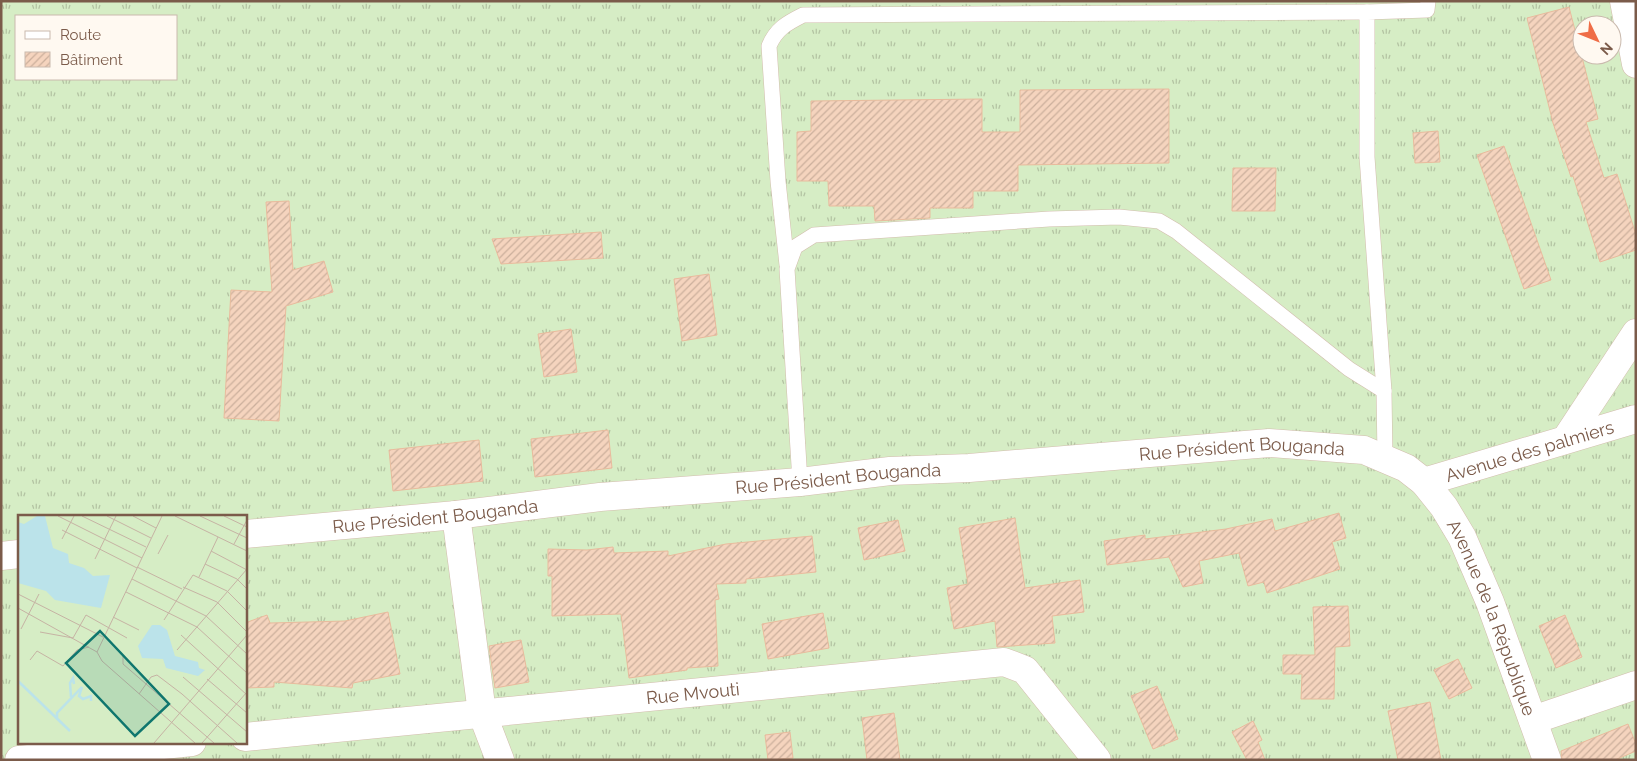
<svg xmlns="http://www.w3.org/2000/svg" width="1637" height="761" font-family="Raleway,sans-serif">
<defs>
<pattern id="grass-tufts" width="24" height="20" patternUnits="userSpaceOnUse" patternTransform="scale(1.25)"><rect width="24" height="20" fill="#d6edc5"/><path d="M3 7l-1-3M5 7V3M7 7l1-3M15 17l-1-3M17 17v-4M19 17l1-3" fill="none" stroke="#b3c3a2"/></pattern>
<pattern id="building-hatch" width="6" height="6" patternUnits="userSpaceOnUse" patternTransform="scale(1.25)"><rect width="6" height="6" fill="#f5d4be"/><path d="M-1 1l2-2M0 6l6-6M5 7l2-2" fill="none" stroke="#cbaf9c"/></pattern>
</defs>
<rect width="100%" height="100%" fill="#fef6e9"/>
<path fill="url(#grass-tufts)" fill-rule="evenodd" d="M 1,1 L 1636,1 L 1636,760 L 1,760 ZM 16,16 L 176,16 L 176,79 L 16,79 ZM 1582,25 L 1612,25 L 1612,55 L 1582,55 ZM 19,516 L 245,516 L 245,742 L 19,742 Z"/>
<g fill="url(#building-hatch)" stroke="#e9bb9d">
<path d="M 1569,7 L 1598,119 L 1586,122 L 1604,178 L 1617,174 L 1636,235 L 1636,250 L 1600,262 L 1573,176 L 1571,177 L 1553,123 L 1527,18 Z"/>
<path d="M 1169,89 L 1169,163 L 1018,165 L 1018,191 L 973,191 L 973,208 L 930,208 L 930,218 L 875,221 L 874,206 L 829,206 L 828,181 L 797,181 L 797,132 L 811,131 L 811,101 L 982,99 L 982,132 L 1020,132 L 1020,90 Z"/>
<path d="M 1438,131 L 1440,162 L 1415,163 L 1413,133 Z"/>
<path d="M 1504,146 L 1551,280 L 1524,289 L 1477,155 Z"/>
<path d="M 1233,168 L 1276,168 L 1275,211 L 1232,211 Z"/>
<path d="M 289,201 L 293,270 L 324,261 L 333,292 L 286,306 L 279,421 L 224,418 L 231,290 L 272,292 L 266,202 Z"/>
<path d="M 601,232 L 603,258 L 501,264 L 492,239 Z"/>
<path d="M 709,274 L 717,335 L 682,341 L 674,279 Z"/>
<path d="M 571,329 L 577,372 L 544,377 L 538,334 Z"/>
<path d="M 608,430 L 612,468 L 535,477 L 531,439 Z"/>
<path d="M 479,440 L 483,481 L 393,491 L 389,450 Z"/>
<path d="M 1339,513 L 1346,538 L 1332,542 L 1340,569 L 1267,593 L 1264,582 L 1248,586 L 1239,553 L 1199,561 L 1203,583 L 1183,587 L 1169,557 L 1107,565 L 1104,541 L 1145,535 L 1145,539 L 1226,529 L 1272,519 L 1275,531 Z"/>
<path d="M 1015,518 L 1025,588 L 1080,580 L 1084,612 L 1052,616 L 1055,643 L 997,647 L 995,621 L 954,629 L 947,588 L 968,584 L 959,528 Z"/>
<path d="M 898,520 L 905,551 L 864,560 L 858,528 Z"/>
<path d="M 812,536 L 816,572 L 746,579 L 746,583 L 716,584 L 719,599 L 715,600 L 718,666 L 687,668 L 687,670 L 629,678 L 621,614 L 552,616 L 552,576 L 548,576 L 548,549 L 587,550 L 613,547 L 614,553 L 668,551 L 668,556 L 726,544 Z"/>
<path d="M 1348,606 L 1350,646 L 1335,647 L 1334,699 L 1301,699 L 1302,674 L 1283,674 L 1283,655 L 1315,655 L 1313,607 Z"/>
<path d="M 388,612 L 400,674 L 353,683 L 352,688 L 274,682 L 274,687 L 245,688 L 245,623 L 267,615 L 270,623 L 345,621 Z"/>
<path d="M 823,613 L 829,648 L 768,659 L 762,624 Z"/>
<path d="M 1565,615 L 1582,657 L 1556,668 L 1539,626 Z"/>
<path d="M 521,640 L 529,682 L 495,688 L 489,646 Z"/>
<path d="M 1458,659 L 1472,688 L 1449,699 L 1434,670 Z"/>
<path d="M 1157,686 L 1178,739 L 1153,749 L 1131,696 Z"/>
<path d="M 1430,702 L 1441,760 L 1398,760 L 1388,711 Z"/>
<path d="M 894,713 L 900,760 L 867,760 L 862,718 Z"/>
<path d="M 1253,721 L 1262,740 L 1258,742 L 1265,760 L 1247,760 L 1232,732 Z"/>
<path d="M 1628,724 L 1636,744 L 1636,751 L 1615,760 L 1562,760 L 1561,751 Z"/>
<path d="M 790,732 L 793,758 L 768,760 L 765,735 Z"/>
</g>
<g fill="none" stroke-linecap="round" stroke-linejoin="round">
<g stroke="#d2bdad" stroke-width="16">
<g id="service">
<path d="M 787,265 L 778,181 L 769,46 C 776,29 787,23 803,15 L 1367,12"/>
<path d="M 1385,458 L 1384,391 L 1367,157 L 1367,12 L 1427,10 L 1428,1"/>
<path d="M 800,482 L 787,269 L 795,247 L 814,235 L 1049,219 L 1119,217 L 1159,221 L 1176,231 L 1349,369 L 1384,391"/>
</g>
</g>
<g stroke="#d2bdad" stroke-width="29">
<g id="minor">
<path d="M 1624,1 L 1636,64"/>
<path d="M 1566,439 L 1636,333"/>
<path id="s1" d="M 1424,482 L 1636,419"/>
<path d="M 456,515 L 482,713 L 500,760"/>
<path d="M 1533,720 L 1636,685"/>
<path id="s2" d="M 245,737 L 1004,662 L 1025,670 L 1097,760"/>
<path d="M 19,760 L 192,742"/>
</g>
</g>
<g stroke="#d2bdad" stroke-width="29">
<g id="tertiary">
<path id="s3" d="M 245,534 L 456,515 L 600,497 L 800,482 L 890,471 L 969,468 L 1269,443 L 1364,450 L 1406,468 L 1424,482 L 1444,507 L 1462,537 L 1490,602 L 1547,760"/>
<path d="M 1,556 L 19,554"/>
</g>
</g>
<use href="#service" stroke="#fff" stroke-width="15"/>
<use href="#minor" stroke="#fff" stroke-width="28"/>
<use href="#tertiary" stroke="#fff" stroke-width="28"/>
</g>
<g text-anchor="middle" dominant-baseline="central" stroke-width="4" stroke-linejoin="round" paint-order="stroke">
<g font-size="18" fill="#7b5b4a" stroke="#fff9f1">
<text stroke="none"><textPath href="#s1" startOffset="110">Avenue des palmiers</textPath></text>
<text stroke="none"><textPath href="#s3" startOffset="1001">Rue Président Bouganda</textPath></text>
<text stroke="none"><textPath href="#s3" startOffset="596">Rue Président Bouganda</textPath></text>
<text stroke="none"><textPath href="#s3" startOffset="191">Rue Président Bouganda</textPath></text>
<text stroke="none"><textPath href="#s3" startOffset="1345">Avenue de la République</textPath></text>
<text stroke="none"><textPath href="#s2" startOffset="450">Rue Mvouti</textPath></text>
</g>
</g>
<g transform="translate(18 515)">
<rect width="229" height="229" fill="#fef6e9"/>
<path d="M 0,1 L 229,1 L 229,228 L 0,228 Z" fill="#d6edc5"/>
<path d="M 19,1 L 27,1 L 35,33 L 50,39 L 51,48 L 66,53 L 75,61 L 92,60 L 83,93 L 37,85 L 28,76 L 0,68 L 0,7 L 6,9 ZM 134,110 L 142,110 L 149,115 L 157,141 L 180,147 L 181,153 L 187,155 L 180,161 L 148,153 L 145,144 L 124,143 L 120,131 Z" fill="#bbe3ea"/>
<path fill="none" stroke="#bbe3ea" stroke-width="2.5" d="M 0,166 L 52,216M 53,182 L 52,168 L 55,163 L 56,169M 39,204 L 39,198 L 64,172 L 61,181 L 65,184 L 73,181 L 73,186"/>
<path fill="none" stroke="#c6b3a4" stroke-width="1" d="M 40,1 L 124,43M 64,1 L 128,32M 89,1 L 133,23M 115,1 L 138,13M 157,1 L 229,36M 182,1 L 229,23M 206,1 L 229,12M 44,15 L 119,53M 44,24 L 56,1M 216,29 L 229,5M 193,36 L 229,55M 140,39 L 150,20M 77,44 L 98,1M 187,49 L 219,64 L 229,74M 119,52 L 164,74M 181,62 L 200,22M 114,64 L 188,101 L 229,139M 165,72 L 199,87 L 229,117M 108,77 L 179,112 L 229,158M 0,79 L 85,122M 0,93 L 79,137M 95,102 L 121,115M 146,105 L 175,60 L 209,76 L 229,96M 3,114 L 21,79M 22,117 L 55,123 L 68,100 L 109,123M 163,120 L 229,180M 159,135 L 229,54M 79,137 L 144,1M 79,137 L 84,146 L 177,228M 105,140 L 105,149 L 196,228M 12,145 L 19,136 L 45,151 L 59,135 L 71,132M 165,162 L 229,217M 189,164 L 229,198M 121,179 L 133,162 L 139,160 L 164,179 L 219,228M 136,228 L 229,120M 184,228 L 229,177"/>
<path fill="#0f766e" fill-opacity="0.15" stroke="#0f766e" stroke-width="2.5" d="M 82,116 L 151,189 L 117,221 L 48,148 Z"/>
<rect width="229" height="229" fill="none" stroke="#7b5b4a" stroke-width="2.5"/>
</g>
<rect width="1637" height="761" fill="none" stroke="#7b5b4a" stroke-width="5"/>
<rect x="15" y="15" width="162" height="65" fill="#fff9f1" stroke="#cabaae"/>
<rect x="25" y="31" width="25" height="8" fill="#ffffff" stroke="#cabaae"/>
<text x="60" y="40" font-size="15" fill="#7b5b4a">Route</text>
<rect x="25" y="52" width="25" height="15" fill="url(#building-hatch)" stroke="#cabaae"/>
<text x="60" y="65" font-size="15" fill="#7b5b4a">Bâtiment</text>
<g transform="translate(1597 40) rotate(133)"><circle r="24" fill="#fff9f1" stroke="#cabaae"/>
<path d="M0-4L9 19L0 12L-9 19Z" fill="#ef6d47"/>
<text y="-8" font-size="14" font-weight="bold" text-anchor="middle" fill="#7b5b4a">N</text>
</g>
</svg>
